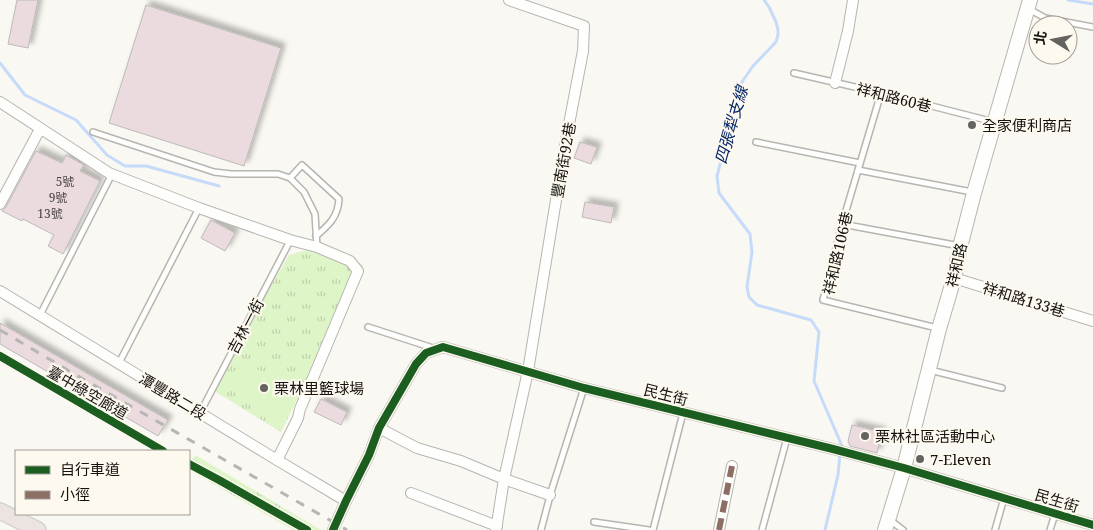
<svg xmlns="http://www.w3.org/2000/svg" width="1093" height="530" font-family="'Noto Serif','Noto Sans TC',serif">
<defs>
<pattern id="grass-tufts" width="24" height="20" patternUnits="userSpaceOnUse" patternTransform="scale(1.25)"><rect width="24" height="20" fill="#def5c8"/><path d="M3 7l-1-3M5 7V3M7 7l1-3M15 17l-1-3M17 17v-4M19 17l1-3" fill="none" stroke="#bed1ab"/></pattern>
<filter id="shadow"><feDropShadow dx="4.5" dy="-4.5" stdDeviation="2.5" flood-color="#0004"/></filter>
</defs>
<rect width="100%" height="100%" fill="#faf8f2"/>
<g fill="url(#grass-tufts)">
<path d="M 317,247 L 363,265 L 281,432 L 211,389 L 289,255 Z"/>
<path d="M 0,353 L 171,451 L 157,451 L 0,361 Z"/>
<path d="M 195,455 L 321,530 L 293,530 L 189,470 L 189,459 L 194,458 Z"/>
</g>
<path fill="#def5c8" d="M 247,365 L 293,385 L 281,412 L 235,391 Z"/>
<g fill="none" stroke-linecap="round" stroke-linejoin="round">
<g stroke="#c6dbfa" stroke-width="3">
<path d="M 764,0 L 769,7 L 776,22 L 778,30 L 778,35 L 776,42 L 753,66 L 742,82 L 717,176 L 719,193 L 750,234 L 752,252 L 747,287 L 749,297 L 757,305 L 811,320 L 819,332 L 814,381 L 842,446 L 841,448"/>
<path d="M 1068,0 L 1093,4"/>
<path d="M 0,63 L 25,95 L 76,120 L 107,155 L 125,166 L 146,166 L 219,186"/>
<path d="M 825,530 L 838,475 L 840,454"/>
</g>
</g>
<g fill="#ebdbde" stroke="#bcbab8" filter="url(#shadow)">
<path d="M 17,0 L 38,0 L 28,48 L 8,44 Z"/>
<path d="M 146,5 L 281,48 L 244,166 L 109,123 Z"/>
<path d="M 580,142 L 597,147 L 591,164 L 574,158 Z"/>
<path d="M 36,151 L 62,163 L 66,155 L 84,165 L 80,171 L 100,181 L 63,254 L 48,246 L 54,235 L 23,219 L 22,221 L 2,211 L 6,207 Z"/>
<path d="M 585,202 L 614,207 L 611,223 L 582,217 Z"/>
<path d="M 211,220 L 235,233 L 225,251 L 201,238 Z"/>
<path d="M 0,323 L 168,420 L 158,436 L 0,344 Z"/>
<path d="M 321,399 L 347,412 L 341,425 L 314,412 Z"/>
<path d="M 852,425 L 882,432 L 877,453 L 850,446 L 848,441 Z"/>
</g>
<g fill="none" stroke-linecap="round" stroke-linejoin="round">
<g stroke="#b7b5b1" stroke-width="8">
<g id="lane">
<path d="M 1029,9 L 1045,18 L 1093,27"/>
<path d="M 794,73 L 881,93 L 994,122"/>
<path d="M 881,93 L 842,224 L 823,300 L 937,328"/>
<path d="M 93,132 L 214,172 L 231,174 L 278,174 L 290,178 L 304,192 L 315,214 L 317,247"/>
<path d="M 756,142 L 860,163"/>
<path d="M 858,170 L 972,192"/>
<path d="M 290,178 L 302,165 L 339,199 C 338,217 329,225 316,236"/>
<path d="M 842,224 L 960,246"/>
<path d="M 40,315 L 111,176 L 110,174"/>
<path d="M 368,327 L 433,348"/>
<path d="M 119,363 L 199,208"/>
<path d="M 930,370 L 1002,388"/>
<path d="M 200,413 L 290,241"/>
<path d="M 890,520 L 903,530"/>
<path d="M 594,522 L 649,530"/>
<path d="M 541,530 L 551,492 L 584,388"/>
<path d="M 653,530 L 683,413"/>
<path d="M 762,530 L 787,438"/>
<path d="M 995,530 L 1004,498"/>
<path d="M 1050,530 L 1055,514"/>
</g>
</g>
<g stroke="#b7b5b1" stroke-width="12">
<g id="street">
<path d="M 835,83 L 848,31 L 853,0"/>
<path d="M 0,102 L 109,173 L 199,208 L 290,240 L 317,247 L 350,261 L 358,271 L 300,409 L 298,418 L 277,460"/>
<path d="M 0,204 L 40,129"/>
<path d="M 954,278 L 1093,321"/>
<path d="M 0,291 L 277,460 L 346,501"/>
<path d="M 379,428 L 417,448 L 461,461 L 504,479 L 550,495"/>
<path d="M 411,493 L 497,526"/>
<path d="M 333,530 L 346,501 L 369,455 L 379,428 L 416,364 L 426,353 L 443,347 L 584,388 L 833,449 L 904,468 L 1093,525"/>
<path d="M 496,530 L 504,479 L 528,371 L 565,145 L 583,51 L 584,26 L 509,0"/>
<path d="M 719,530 L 732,466"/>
</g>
</g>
<g stroke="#b7b5b1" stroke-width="16">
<path id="secondary" d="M 885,530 L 904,468 L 939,329 L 954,278 L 960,247 L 974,193 L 1030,0"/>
</g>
<g stroke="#d3d2cf" stroke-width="18">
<path id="primary" d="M 0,511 L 38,530"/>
</g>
<use href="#lane" stroke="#fefefd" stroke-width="5"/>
<use href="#street" stroke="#fefefd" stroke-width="10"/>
<use href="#secondary" stroke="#fefefd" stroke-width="14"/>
<use href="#primary" stroke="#ebe4e1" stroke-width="15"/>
<path stroke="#b6b6b5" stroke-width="3" stroke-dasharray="9 9" stroke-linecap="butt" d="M 0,330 L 71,372 L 347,530"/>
<path stroke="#8d6e63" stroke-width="6" stroke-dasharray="12 6" stroke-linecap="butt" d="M 719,530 L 732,466"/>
<g stroke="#fef9ef" stroke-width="11">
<g id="cycleway">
<path d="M 0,356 L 163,451"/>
<path d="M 189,464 L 219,480 L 307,530"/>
<path d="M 333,530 L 346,501 L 369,455 L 379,428 L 416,364 L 426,353 L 443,347 L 584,388 L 833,449 L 904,468 L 1093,525"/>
</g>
</g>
<use href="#cycleway" stroke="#1b5e20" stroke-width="8"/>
</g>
<g fill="#65635f" stroke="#fef9ef" stroke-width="2">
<circle cx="972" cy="125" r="5"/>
<circle cx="264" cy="388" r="5"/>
<circle cx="865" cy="436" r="5"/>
<circle cx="920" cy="459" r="5"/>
</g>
<g text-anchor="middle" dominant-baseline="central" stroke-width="4.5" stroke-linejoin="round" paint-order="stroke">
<g font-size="12" fill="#4a4544">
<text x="65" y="181">5號</text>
<text x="58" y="197">9號</text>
<text x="50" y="213">13號</text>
</g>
<g font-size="15" fill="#151310" stroke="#fef9ef">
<text transform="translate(894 97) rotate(14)">祥和路60巷</text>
<text transform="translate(563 160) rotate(-80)">豐南街92巷</text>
<text transform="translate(837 253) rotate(-77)">祥和路106巷</text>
<text transform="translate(956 265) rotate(-77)">祥和路</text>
<text transform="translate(1024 299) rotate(17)">祥和路133巷</text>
<text transform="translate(245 326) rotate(-62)">吉林一街</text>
<text transform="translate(88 392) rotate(30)">臺中綠空廊道</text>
<text transform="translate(666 394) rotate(14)">民生街</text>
<text transform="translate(173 396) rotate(31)">潭豐路二段</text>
<text transform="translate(1057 500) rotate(17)">民生街</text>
</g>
<g font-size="15" fill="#151310" stroke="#fef9ef" text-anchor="start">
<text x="982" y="125">全家便利商店</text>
<text x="274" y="388">栗林里籃球場</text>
<text x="875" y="436">栗林社區活動中心</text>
<text x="930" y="459">7-Eleven</text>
</g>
<g font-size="16" font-style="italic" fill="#002465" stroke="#fef9ef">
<text transform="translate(731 125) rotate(-74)">四張犁支線</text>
</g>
</g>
<rect x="15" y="450" width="175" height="65" fill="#fef9ef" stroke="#a19d96"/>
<rect x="25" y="466" width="25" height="8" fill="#1b5e20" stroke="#a19d96"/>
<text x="60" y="475" font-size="15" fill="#151310">自行車道</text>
<rect x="25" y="491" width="25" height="8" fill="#8d6e63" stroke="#a19d96"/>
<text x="60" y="500" font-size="15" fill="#151310">小徑</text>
<g transform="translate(1053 40) rotate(280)"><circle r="24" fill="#fef9ef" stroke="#a19d96"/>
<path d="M0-4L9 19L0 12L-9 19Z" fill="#65635f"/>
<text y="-8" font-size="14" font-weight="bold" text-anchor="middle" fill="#151310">北</text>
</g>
</svg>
